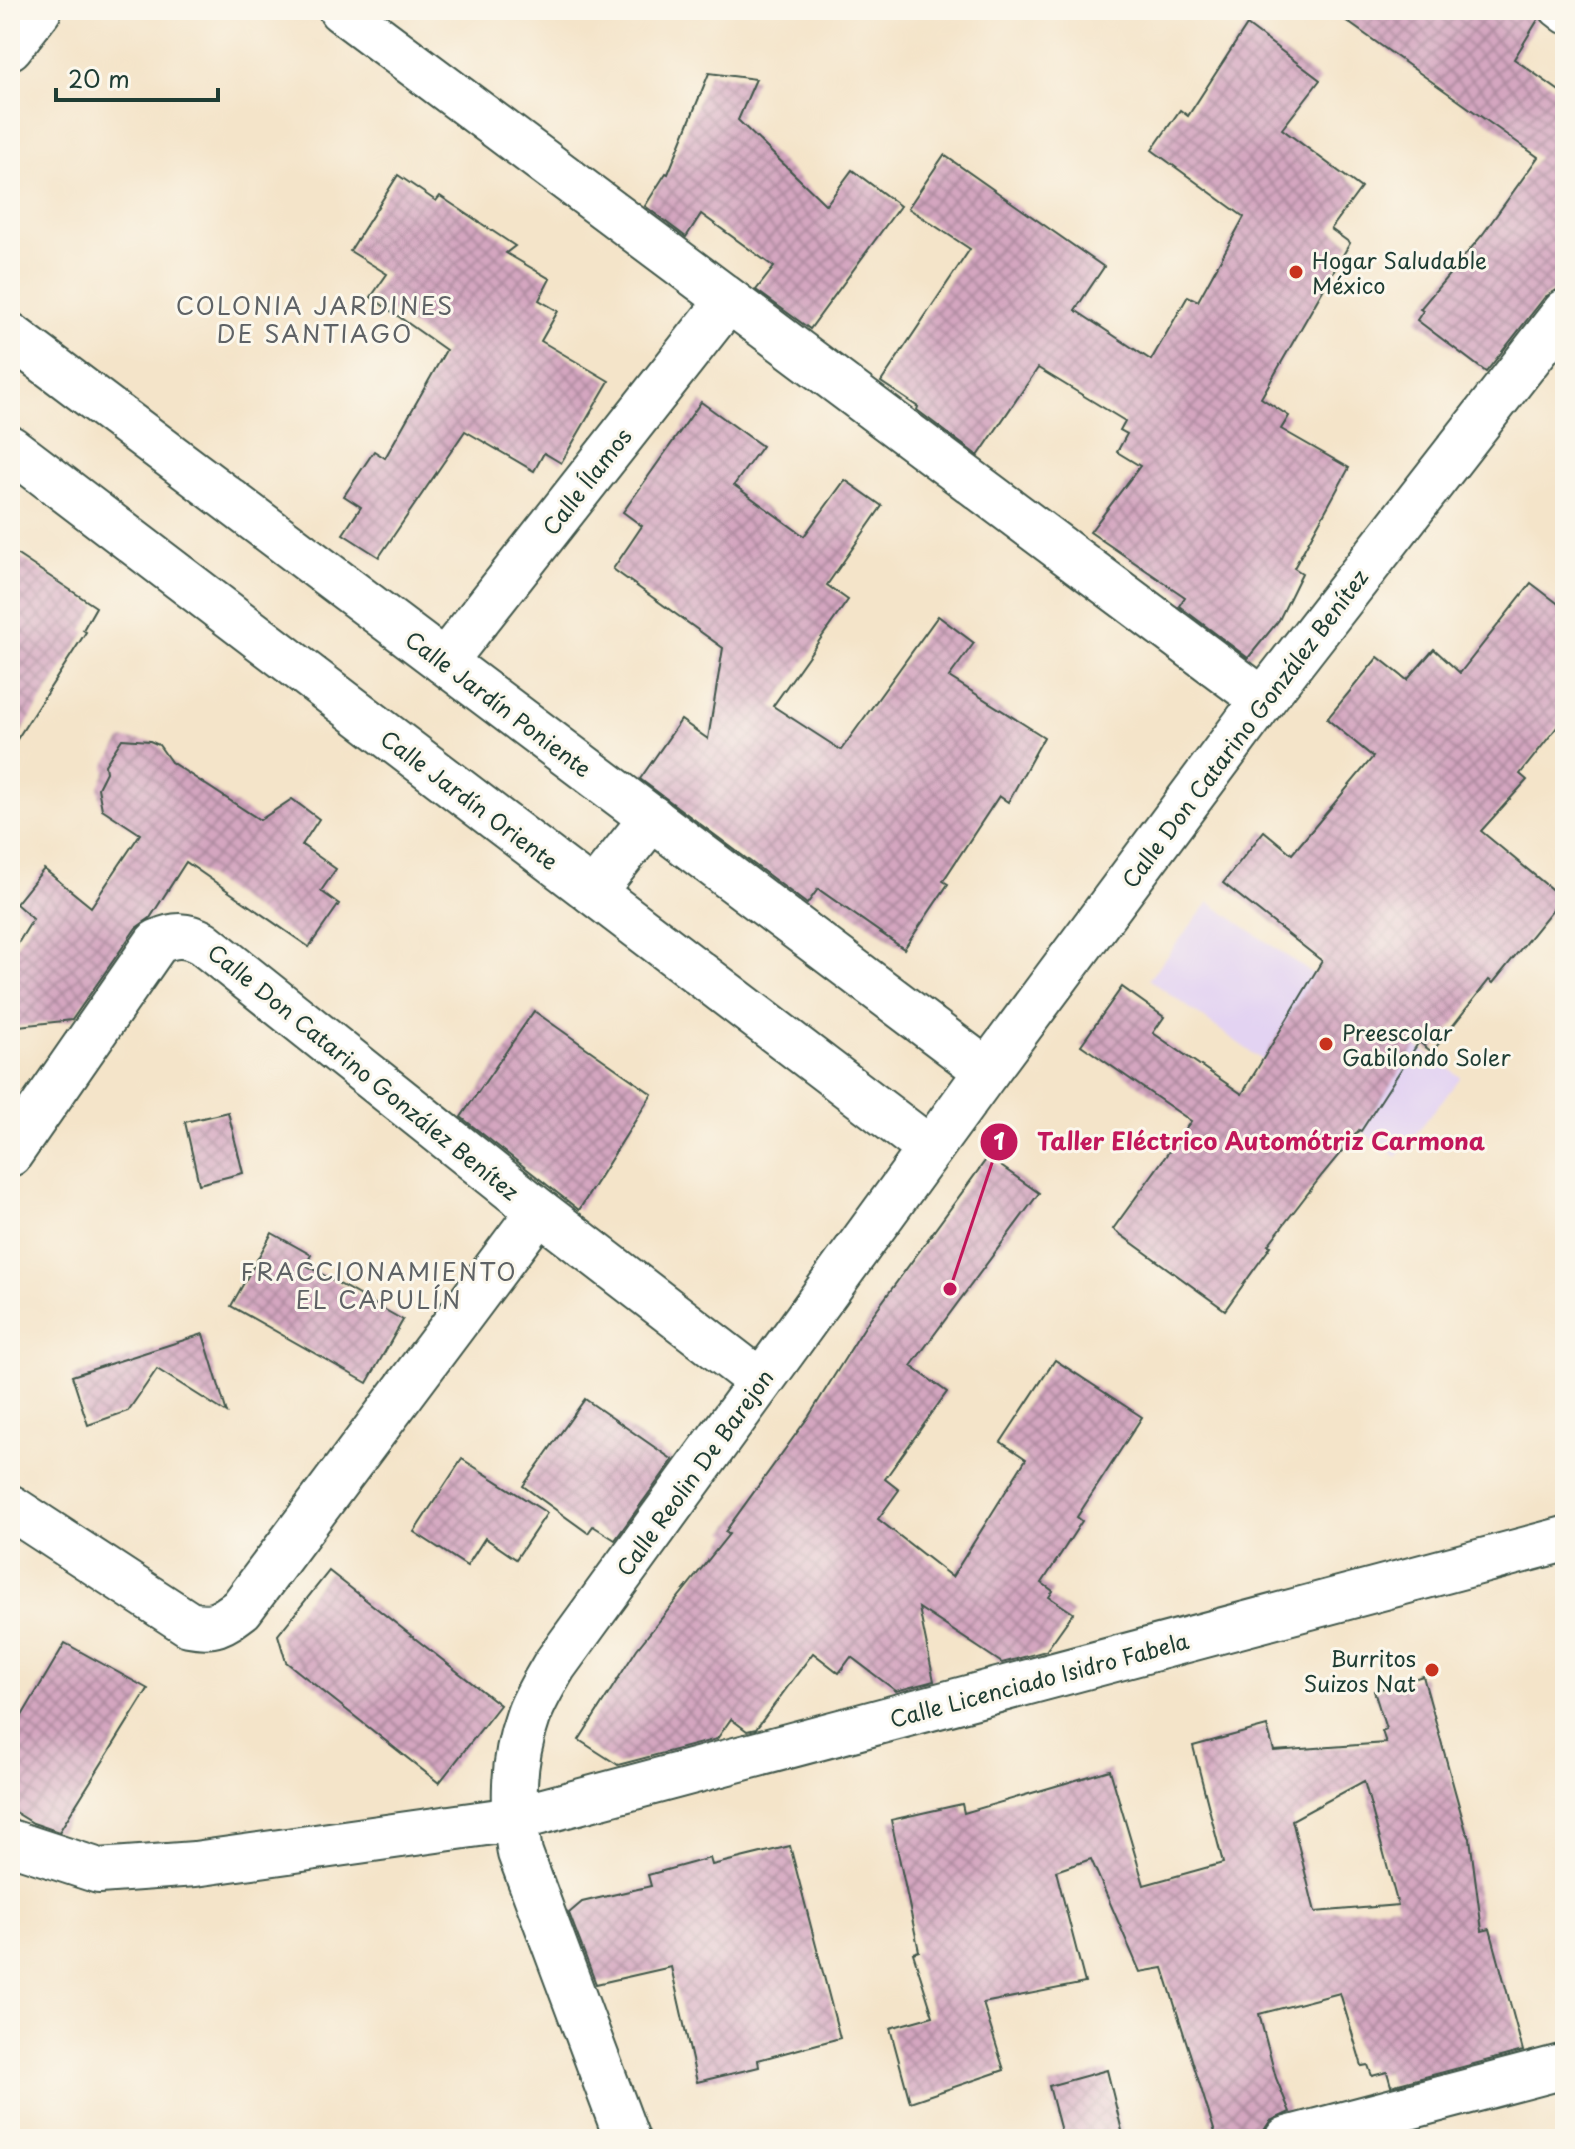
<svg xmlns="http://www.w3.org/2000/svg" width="1575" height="2149" font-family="'Playpen Sans',sans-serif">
<defs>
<pattern id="building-cross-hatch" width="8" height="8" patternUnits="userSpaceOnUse" patternTransform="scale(2)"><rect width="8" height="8" fill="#d4a6c0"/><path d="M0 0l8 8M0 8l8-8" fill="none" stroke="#ab889d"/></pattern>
</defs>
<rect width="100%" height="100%" fill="#fbf7ec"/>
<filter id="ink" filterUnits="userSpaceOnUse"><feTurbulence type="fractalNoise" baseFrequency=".0125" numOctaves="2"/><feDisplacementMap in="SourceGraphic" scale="16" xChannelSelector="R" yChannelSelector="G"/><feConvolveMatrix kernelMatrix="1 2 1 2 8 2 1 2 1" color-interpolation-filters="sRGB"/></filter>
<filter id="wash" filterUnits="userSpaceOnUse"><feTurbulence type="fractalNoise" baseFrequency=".006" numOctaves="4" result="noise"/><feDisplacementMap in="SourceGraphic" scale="32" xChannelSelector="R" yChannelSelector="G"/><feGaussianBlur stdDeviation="1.8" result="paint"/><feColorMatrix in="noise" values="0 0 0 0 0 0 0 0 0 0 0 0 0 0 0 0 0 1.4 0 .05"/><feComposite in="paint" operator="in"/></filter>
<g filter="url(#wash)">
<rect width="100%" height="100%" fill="#f4e4c9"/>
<path fill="#e3d3f2" d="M 1209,902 L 1461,1077 L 1397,1157 L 1149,979 Z"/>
<g id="blocks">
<g fill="url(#building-cross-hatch)" fill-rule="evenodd">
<path d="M 1331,10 L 1537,10 L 1539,18 L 1514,59 L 1565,95 L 1565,282 L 1560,288 L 1545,297 L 1486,372 L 1417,320 L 1423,311 L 1420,309 L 1483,234 L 1538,157 Z"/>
<path d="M 1247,25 L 1320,80 L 1282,129 L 1361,188 L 1331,229 L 1350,243 L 1261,398 L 1289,416 L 1281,429 L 1349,468 L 1294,568 L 1302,573 L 1279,620 L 1248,658 L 1179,606 L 1185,597 L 1090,532 L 1140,466 L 1117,452 L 1127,434 L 1120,430 L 1125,421 L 1038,368 L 978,456 L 917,410 L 918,407 L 881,382 L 970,249 L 908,208 L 944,155 L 1104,267 L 1075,310 L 1151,360 L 1188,296 L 1198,301 L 1244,217 L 1152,150 L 1180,110 L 1188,116 Z"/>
<path d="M 709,73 L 756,79 L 738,120 L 826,205 L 852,170 L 900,206 L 810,329 L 756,290 L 774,267 L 701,214 L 686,237 L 645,206 L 666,173 L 668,174 Z"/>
<path d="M 398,175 L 436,201 L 440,196 L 515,246 L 506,253 L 550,279 L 539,300 L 558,311 L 541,341 L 609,381 L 561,463 L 544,453 L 534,471 L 465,431 L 379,557 L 343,534 L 361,507 L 344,496 L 374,451 L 385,458 L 446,350 L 371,297 L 387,274 L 350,251 Z"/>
<path d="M 701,402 L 762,446 L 734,485 L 804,536 L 845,480 L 882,506 L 827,585 L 848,600 L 773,706 L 841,750 L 938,616 L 974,643 L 949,677 L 1044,737 L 1008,802 L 999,796 L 943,881 L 948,884 L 904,949 L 818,889 L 807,904 L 640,779 L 681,720 L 708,739 L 723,648 L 613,569 L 642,526 L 623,512 Z"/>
<path d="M 10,550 L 96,607 L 83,630 L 86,632 L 10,750 Z"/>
<path d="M 1531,583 L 1565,609 L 1565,717 L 1520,774 L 1527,780 L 1481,831 L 1562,898 L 1493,983 L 1489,980 L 1432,1052 L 1419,1042 L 1361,1131 L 1359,1130 L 1322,1175 L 1268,1245 L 1271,1246 L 1225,1310 L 1113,1229 L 1191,1121 L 1081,1045 L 1122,987 L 1164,1017 L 1153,1033 L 1242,1094 L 1322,961 L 1223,883 L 1264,831 L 1292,854 L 1373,757 L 1327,719 L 1378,657 L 1407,680 L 1434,649 L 1460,673 Z"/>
<path d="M 122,739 L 150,741 L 159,745 L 171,762 L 260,820 L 292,799 L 319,819 L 302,845 L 336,869 L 321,891 L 339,904 L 309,947 L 186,862 L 150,918 L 136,928 L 72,1020 L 10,1027 L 10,956 L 33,919 L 16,904 L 44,869 L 91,907 L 140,834 L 102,809 L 98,788 L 106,772 L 105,765 Z"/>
<path d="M 534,1011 L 652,1094 L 579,1210 L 461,1117 Z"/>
<path d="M 228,1112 L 243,1173 L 199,1184 L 185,1122 Z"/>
<path d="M 988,1157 L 1039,1193 L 911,1366 L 947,1392 L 885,1479 L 899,1490 L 878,1519 L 952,1577 L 1026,1459 L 1001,1442 L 1055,1360 L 1142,1417 L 1077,1517 L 1082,1521 L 1042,1583 L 1053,1591 L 1049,1597 L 1073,1613 L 1046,1651 L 1002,1663 L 919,1608 L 934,1681 L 896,1691 L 851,1657 L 839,1673 L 813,1653 L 756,1729 L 747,1731 L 731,1719 L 717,1739 L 618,1765 L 579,1740 L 637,1649 L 729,1534 L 725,1532 L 809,1416 L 869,1320 Z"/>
<path d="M 272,1233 L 311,1255 L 306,1265 L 403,1320 L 367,1383 L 231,1306 Z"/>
<path d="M 203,1334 L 227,1413 L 157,1369 L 128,1411 L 88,1425 L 72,1376 Z"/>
<path d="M 585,1399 L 673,1460 L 615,1540 L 593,1526 L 588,1533 L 523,1486 Z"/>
<path d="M 462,1459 L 547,1513 L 516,1559 L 485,1538 L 467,1566 L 414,1532 Z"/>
<path d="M 329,1571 L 500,1705 L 439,1783 L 286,1662 L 278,1635 Z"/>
<path d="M 65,1643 L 148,1689 L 59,1832 L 33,1823 L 10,1809 L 10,1736 Z"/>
<path d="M 1423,1676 L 1466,1831 L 1470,1838 L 1482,1931 L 1490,1929 L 1523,2051 L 1391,2086 L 1387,2072 L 1372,2076 L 1368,2065 L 1362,2066 L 1340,1993 L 1259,2014 L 1276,2078 L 1290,2112 L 1270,2121 L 1263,2132 L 1246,2139 L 1217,2139 L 1163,1968 L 1140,1972 L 1091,1859 L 1056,1871 L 1085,1983 L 983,2003 L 1004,2070 L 910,2102 L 890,2028 L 933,2016 L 913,1953 L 919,1951 L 891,1820 L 962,1804 L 964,1813 L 1110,1770 L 1144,1885 L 1223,1863 L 1193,1746 L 1267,1726 L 1274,1751 L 1386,1743 L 1382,1731 L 1386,1729 L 1374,1691 ZM 1364,1781 L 1398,1905 L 1315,1912 L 1292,1820 Z"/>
<path d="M 790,1846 L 840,2038 L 758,2060 L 759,2067 L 697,2082 L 671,1967 L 596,1984 L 569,1913 L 582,1902 L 651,1886 L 648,1875 L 710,1858 L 712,1865 Z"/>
<path d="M 1107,2070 L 1124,2139 L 1063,2139 L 1049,2086 Z"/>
</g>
</g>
</g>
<g filter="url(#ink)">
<use href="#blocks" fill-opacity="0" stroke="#3f564a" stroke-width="2"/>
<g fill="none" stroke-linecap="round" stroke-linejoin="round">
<g stroke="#3f564a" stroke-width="36">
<path id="service" d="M 1556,10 L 1565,17"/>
</g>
<g stroke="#3f564a" stroke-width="48">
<g id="minor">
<path d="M 341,10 L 1263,700"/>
<path d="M 10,47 L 39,10"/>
<path d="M 10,335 L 987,1071"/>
<path d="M 10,448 L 930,1149"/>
<path d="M 444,662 L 728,301"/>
<path d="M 593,892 L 652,818"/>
<path d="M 10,1154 L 157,942 C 175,934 186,934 203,943 L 539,1211 L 760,1381"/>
<path d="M 10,1507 L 189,1624 C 214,1629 221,1624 241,1609 L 539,1211"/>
<path d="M 10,1842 L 99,1871 L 195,1864 L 514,1819"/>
<path d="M 1287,2139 L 1565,2066"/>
</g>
</g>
<g stroke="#3f564a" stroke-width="48">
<path id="tertiary" d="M 514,1819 L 1565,1539"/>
</g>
<g stroke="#3f564a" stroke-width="48">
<path id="secondary" d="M 627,2139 L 520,1853 C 512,1806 512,1762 528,1717 C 534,1699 545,1682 554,1666 L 987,1071 L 1263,700 L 1565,312"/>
</g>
<use href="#service" stroke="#fff" stroke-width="32"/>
<use href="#minor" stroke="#fff" stroke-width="44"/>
<use href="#tertiary" stroke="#fff" stroke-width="44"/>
<use href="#secondary" stroke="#fff" stroke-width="44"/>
</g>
</g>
<g fill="#c8321e" stroke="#fbf7ec" stroke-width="3">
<circle cx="1296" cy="272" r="8"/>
<circle cx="1326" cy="1044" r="8"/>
<circle cx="1432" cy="1670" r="8"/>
</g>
<g text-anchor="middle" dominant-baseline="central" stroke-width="6" stroke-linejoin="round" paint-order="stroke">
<g font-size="22" fill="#1f3d34" stroke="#fbf7ec" text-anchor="start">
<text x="1312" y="259">Hogar Saludable<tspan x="1312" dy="25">México</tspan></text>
<text x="1342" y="1031">Preescolar<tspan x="1342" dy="25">Gabilondo Soler</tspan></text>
<text x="1416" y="1657" text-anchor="end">Burritos<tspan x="1416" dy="25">Suizos Nat</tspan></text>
</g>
<g font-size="22" fill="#1f3d34" stroke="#fbf7ec">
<text transform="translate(586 481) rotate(-52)">Calle Ílamos</text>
<text transform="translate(499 703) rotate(37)">Calle Jardín Poniente</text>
<text transform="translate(1244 728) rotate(-53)">Calle Don Catarino González Benítez</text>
<text transform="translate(470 799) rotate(37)">Calle Jardín Oriente</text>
<text transform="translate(364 1071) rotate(39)">Calle Don Catarino González Benítez</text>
<text transform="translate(694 1472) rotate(-54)">Calle Reolin De Barejon</text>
<text transform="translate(1039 1679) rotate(-15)">Calle Licenciado Isidro Fabela</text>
</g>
<g font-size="24" letter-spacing="2" fill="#5e6265" stroke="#fbf7ec">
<text x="315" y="305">COLONIA JARDINES<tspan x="315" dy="28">DE SANTIAGO</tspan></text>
<text x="379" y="1271">FRACCIONAMIENTO<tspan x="379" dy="28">EL CAPULÍN</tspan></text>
</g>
</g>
<path fill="none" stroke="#c2185b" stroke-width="3" d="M950 1289L999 1142"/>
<g fill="#c2185b" stroke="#fbf7ec" stroke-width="3">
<circle cx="950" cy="1289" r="8"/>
<circle cx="999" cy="1142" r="20"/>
</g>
<g font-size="24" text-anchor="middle" font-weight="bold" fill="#fff">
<text x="999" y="1150">1</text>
</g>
<g font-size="24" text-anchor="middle" font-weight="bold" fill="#c2185b" stroke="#fbf7ec" stroke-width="6" stroke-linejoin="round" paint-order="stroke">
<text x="1261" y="1150">Taller Eléctrico Automótriz Carmona</text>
</g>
<rect width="1575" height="2149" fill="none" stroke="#fbf7ec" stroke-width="40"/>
<path d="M56 88v12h162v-12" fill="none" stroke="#1f3d34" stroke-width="4"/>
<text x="68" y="88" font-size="24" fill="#1f3d34" stroke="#fbf7ec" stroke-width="6" paint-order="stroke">20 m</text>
</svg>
